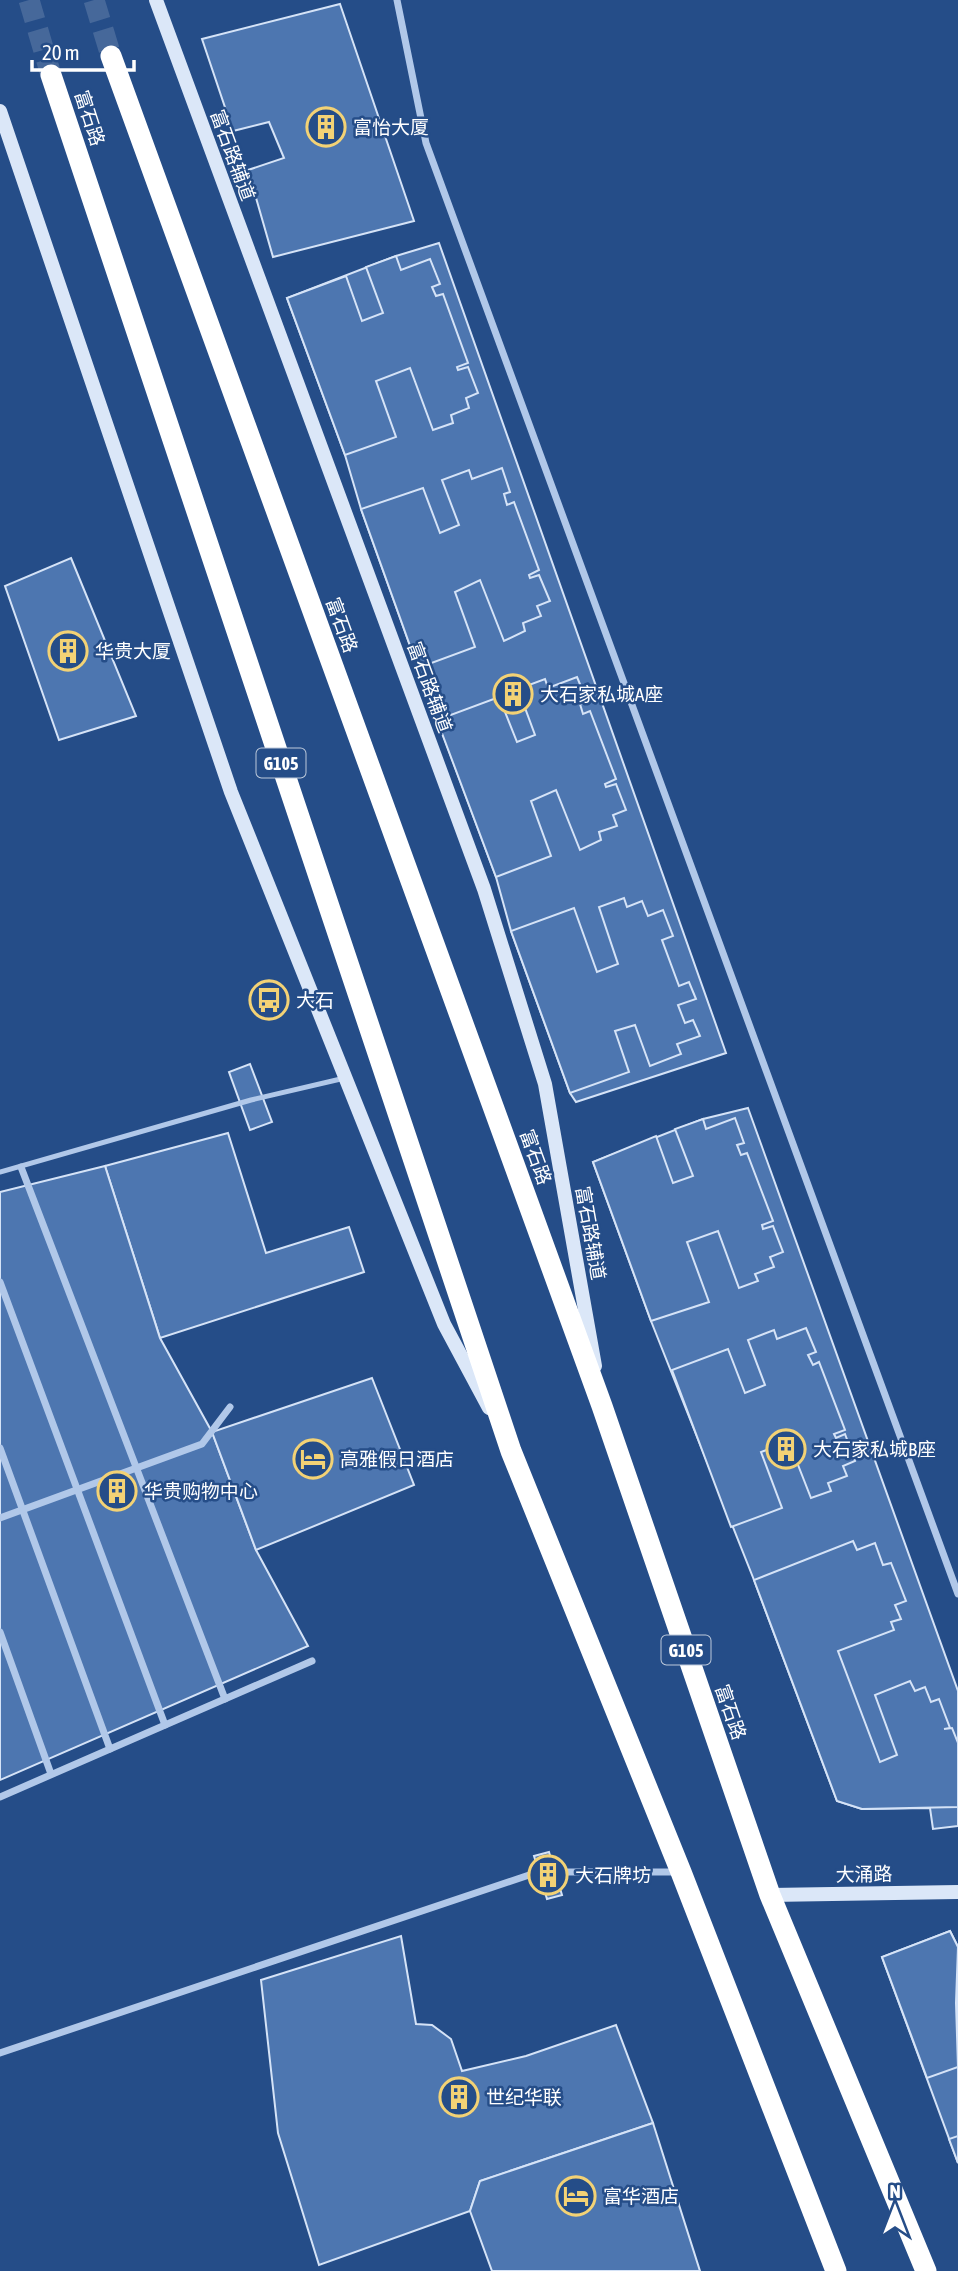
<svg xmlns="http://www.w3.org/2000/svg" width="958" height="2271" font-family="'Asap Condensed','Noto Sans SC',sans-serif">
<rect width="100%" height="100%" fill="#254d88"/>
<g fill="#4d76b0" stroke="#d5e3f7" stroke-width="2">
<path d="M 340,4 L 414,221 L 273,257 L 248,170 L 284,158 L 269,122 L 233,131 L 202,39 Z"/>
<path d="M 439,243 L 726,1053 L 576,1102 L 570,1093 L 511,931 L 496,877 L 418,668 L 361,509 L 345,455 L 287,298 L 396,256 Z"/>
<path d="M 396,256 L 401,270 L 430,259 L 440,284 L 432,287 L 436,296 L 443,294 L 468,363 L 457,367 L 458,370 L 468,367 L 478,393 L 466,398 L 469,408 L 451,415 L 453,423 L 433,430 L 410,368 L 376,381 L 396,437 L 345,455 L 287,298 L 346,276 L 362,321 L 383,313 L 366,267 Z"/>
<path d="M 502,468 L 510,492 L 504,494 L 507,505 L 514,502 L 539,570 L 529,575 L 530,578 L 539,575 L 550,601 L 537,606 L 541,616 L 523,623 L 525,631 L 504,641 L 480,580 L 455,592 L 475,647 L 418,668 L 361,509 L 423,488 L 440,533 L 459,525 L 442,480 L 469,470 L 472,479 Z"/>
<path d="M 71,558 L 136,716 L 59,740 L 5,586 Z"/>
<path d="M 577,677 L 587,701 L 580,704 L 583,714 L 590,711 L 616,779 L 605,784 L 606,787 L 616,784 L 626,810 L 613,815 L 617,826 L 599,832 L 601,840 L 580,850 L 556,790 L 531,801 L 551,856 L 496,877 L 437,720 L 499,697 L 517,742 L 535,735 L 518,689 L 545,679 L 548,688 Z"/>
<path d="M 624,898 L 627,907 L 642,901 L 648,916 L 663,910 L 673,936 L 662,940 L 679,986 L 689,982 L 696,999 L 678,1005 L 685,1023 L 693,1020 L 700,1036 L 677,1044 L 681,1054 L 650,1066 L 635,1025 L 615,1031 L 629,1072 L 570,1093 L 511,931 L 574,908 L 597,972 L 618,964 L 599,907 Z"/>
<path d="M 250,1064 L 272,1122 L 250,1130 L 229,1072 Z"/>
<path d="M 748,1108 L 958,1691 L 958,1826 L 933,1829 L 930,1808 L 862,1809 L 837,1801 L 754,1580 L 651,1321 L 593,1162 L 703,1119 Z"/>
<path d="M 735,1118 L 744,1143 L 737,1145 L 741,1155 L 747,1153 L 773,1221 L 762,1225 L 763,1229 L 773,1226 L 783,1252 L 770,1257 L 774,1267 L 755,1274 L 758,1281 L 739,1288 L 718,1231 L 687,1242 L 709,1302 L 651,1321 L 593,1162 L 656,1136 L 673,1183 L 693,1176 L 675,1129 L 703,1119 L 706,1129 Z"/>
<path d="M 228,1133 L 266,1253 L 349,1227 L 364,1272 L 160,1338 L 105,1166 Z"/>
<path d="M 105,1166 L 160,1338 L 212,1432 L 256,1550 L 308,1646 L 0,1780 L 0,1192 Z"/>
<path d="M 806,1328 L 816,1352 L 808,1355 L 813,1365 L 819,1362 L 845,1430 L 834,1434 L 836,1438 L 845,1434 L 855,1461 L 843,1466 L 847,1476 L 828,1483 L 831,1491 L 811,1498 L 789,1442 L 761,1452 L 782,1508 L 731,1527 L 672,1370 L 728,1349 L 745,1393 L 765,1385 L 748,1340 L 774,1330 L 777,1339 Z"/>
<path d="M 372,1378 L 414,1485 L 256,1550 L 212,1432 Z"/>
<path d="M 853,1541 L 857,1550 L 875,1543 L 883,1565 L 891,1563 L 906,1601 L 895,1605 L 901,1619 L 891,1622 L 894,1630 L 838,1651 L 880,1762 L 897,1755 L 875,1695 L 910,1681 L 915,1691 L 925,1687 L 931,1702 L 939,1699 L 950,1728 L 944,1729 L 952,1728 L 958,1743 L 958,1807 L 862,1809 L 837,1801 L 754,1580 Z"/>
<path d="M 549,1852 L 562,1895 L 547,1899 L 534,1856 Z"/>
<path d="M 950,1931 L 958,1947 L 958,2163 L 882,1957 Z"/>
<path d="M 950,1931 L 958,1947 L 956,2003 L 958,2067 L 927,2078 L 882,1957 Z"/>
<path d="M 401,1936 L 416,2024 L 432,2025 L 451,2039 L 462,2071 L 526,2056 L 616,2025 L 653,2123 L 480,2181 L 470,2211 L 319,2265 L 278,2133 L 261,1980 Z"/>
<path d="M 653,2123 L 700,2271 L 492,2271 L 470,2211 L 480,2181 Z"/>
<path d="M 958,2136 L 958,2163 L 949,2139 Z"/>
</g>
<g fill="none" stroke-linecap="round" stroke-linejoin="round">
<g stroke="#46689a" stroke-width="21" stroke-dasharray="21 10" stroke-linecap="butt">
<path d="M 29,0 L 51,75"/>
<path d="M 94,0 L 111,56"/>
</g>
<path stroke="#b1c8e9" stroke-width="5" d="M 0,1172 L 251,1100 L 345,1078"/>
<g stroke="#b1c8e9" stroke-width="7">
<path d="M 397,0 L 426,143 L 958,1594"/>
<path d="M 21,1167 L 225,1699"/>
<path d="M 0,1282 L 165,1725"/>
<path d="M 0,1448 L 110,1749"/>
<path d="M 0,1518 L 202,1444 L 230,1407"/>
<path d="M 0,1632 L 51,1774"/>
<path d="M 0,1797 L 312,1661"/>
<path d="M 0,2053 L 538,1872 L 677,1872"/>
</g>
<g stroke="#dbe7f8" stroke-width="14">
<path d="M 156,0 L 484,889 L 545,1084 L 595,1366"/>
<path d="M 0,111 L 231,792 L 444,1324 L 489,1408"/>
<path d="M 770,1895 L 958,1892"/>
</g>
<g stroke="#fff" stroke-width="21">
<path d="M 111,56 L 602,1406 L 770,1895 L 926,2271"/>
<path d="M 51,75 L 511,1451 L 681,1872 L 836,2271"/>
</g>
</g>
<defs>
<g id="building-ring" transform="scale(2.0125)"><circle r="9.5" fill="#254d88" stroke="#f3d275" stroke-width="1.5"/><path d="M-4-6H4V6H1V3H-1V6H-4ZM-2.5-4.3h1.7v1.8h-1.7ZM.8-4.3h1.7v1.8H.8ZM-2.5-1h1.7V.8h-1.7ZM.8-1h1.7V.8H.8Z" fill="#f3d275"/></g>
<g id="bus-ring" transform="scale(2.0125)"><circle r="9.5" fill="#254d88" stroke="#f3d275" stroke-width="1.5"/><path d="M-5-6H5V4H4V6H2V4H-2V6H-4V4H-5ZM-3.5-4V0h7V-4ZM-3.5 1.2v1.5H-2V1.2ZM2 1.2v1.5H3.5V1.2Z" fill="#f3d275"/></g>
<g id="hotel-ring" transform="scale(2.0125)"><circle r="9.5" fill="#254d88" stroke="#f3d275" stroke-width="1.5"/><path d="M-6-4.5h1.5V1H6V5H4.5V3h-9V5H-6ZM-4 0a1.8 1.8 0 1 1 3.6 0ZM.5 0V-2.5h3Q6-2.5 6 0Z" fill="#f3d275"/></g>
</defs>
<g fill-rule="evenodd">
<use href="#building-ring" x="326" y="127"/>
<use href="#building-ring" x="68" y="651"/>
<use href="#building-ring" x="513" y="694"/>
<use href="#bus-ring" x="269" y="1000"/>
<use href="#building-ring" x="786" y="1449"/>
<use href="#hotel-ring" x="313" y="1459"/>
<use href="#building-ring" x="117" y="1491"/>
<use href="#building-ring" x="548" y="1875"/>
<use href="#building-ring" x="459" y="2097"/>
<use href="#hotel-ring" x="576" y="2196"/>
</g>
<g text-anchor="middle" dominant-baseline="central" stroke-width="5" stroke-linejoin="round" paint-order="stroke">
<g fill="#254d88" stroke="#becadb" stroke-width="2">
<rect x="256.5" y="748.5" width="49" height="29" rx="5"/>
<rect x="661.5" y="1635.5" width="49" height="29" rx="5"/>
</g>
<g font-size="18" font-weight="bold" fill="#fff">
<text x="281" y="763">G105</text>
<text x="686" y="1650">G105</text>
</g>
<g font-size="19" fill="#fff" stroke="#254d88">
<text transform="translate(90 118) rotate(72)">富石路</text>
<text transform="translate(233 155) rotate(70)">富石路辅道</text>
<text transform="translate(342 625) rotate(70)">富石路</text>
<text transform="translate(430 687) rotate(70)">富石路辅道</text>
<text transform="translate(536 1157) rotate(70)">富石路</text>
<text transform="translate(591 1233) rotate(80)">富石路辅道</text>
<text transform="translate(731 1712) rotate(71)">富石路</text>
<text transform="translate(864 1874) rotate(-1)">大涌路</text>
</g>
<g font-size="19" fill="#fff" stroke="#254d88" text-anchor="start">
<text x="353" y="127">富怡大厦</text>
<text x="95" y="651">华贵大厦</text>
<text x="540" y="694">大石家私城A座</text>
<text x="296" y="1000">大石</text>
<text x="813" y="1449">大石家私城B座</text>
<text x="340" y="1459">高雅假日酒店</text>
<text x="144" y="1491">华贵购物中心</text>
<text x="575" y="1875">大石牌坊</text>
<text x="486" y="2097">世纪华联</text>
<text x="603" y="2196">富华酒店</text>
</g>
</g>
<g transform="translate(895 2208)" stroke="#254d88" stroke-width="5" paint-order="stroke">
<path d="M0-5L12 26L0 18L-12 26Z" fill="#ffffff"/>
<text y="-10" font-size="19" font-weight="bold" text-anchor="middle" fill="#ffffff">N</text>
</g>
<path d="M32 60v10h102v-10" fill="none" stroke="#ffffff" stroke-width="3.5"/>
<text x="42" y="60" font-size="21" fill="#ffffff" stroke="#254d88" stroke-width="5" paint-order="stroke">20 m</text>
</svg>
